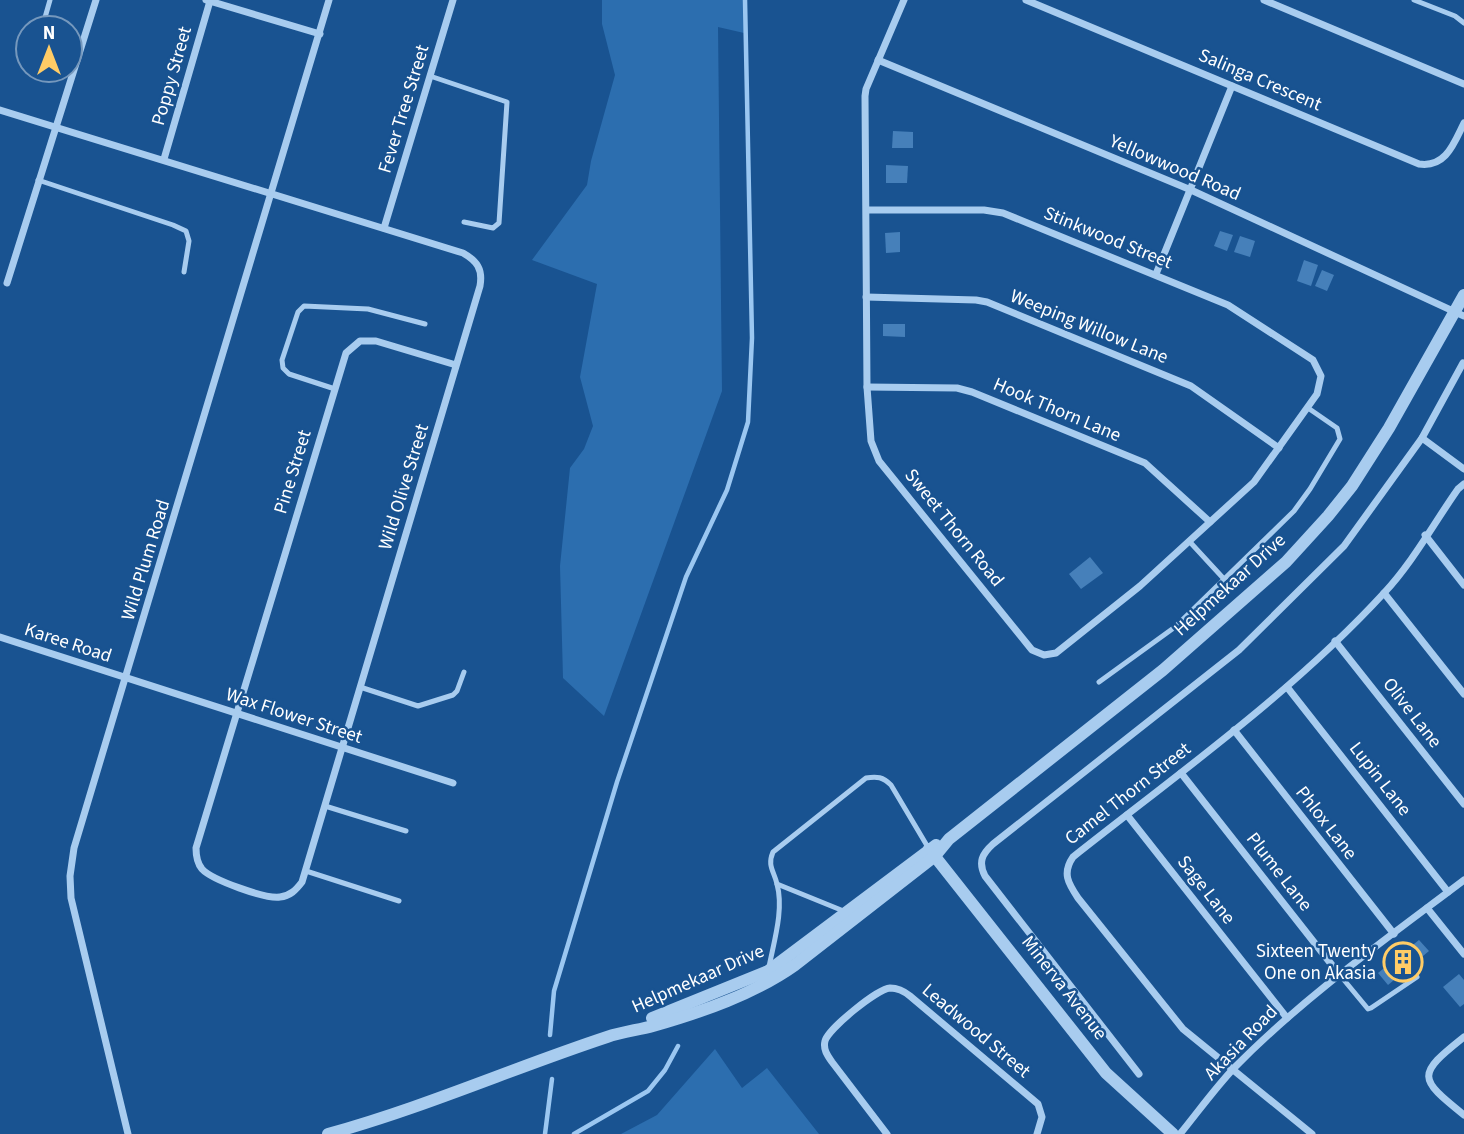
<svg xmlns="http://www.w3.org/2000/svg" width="1464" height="1134" font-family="'Source Sans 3',sans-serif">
<rect width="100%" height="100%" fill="#195391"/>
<g fill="#2c6eaf">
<path d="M 602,0 L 745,0 L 744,33 L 718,27 L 722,391 L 604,716 L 563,678 L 560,566 L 570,468 L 584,449 L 593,426 L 580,377 L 597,284 L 532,260 L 587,185 L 591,161 L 615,75 L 602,24 Z"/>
<path d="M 715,1049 L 742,1088 L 767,1068 L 819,1134 L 621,1134 L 657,1115 Z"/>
</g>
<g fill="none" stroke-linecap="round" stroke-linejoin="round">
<g stroke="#9bc7f1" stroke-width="4.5">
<path d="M 550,1035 L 554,991 L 617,782 L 686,577 L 727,490 L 748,422 L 752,338 L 745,0"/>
<path d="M 545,1134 L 552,1079"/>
<path d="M 574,1134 L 648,1091 L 665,1070 L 678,1046"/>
</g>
</g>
<g fill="#4680ba">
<path d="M 893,131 L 913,132 L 913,148 L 892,148 Z"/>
<path d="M 886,165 L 908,166 L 907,183 L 886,183 Z"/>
<path d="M 1220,231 L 1233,235 L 1227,251 L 1214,246 Z"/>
<path d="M 900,232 L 900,252 L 886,253 L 885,233 Z"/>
<path d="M 1240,236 L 1255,241 L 1250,257 L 1234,252 Z"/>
<path d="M 1304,260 L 1318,265 L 1311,286 L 1297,281 Z"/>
<path d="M 1322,270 L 1334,275 L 1327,291 L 1315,286 Z"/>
<path d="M 883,324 L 905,324 L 905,337 L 883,336 Z"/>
<path d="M 1090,557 L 1103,573 L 1081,589 L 1069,574 Z"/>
<path d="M 1419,940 L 1429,951 L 1388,985 L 1378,973 Z"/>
<path d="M 1459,974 L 1464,980 L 1464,1004 L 1460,1007 L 1443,987 Z"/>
</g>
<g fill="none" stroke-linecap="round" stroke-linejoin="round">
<g stroke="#a8ccef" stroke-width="5">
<path d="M 1414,0 L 1455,16 L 1464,23"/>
<path d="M 42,28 L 50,0"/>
<path d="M 28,72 L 29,70"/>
<path d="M 430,76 L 507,102 L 499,223 L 493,228 L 464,222"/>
<path d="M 38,180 L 173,225 L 186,231 L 189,241 L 184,272"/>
<path d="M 335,389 L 289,374 L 283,368 L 282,360 L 298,312 L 304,306 L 368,309 L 425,324"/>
<path d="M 1189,541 L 1224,579"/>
<path d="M 1099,682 L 1175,627 L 1294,511 L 1310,489 L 1340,439 L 1337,428 L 1308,408"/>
<path d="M 360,687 L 418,706 L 453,695 L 457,691 L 464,672"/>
<path d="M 325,806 L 406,831"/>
<path d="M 306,871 L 399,901"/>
<path d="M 777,884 L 846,912"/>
<path d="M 769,967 C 774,941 784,910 777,884 C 774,871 767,866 773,852 L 866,778 C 877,776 883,777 891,785 L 929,849"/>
<path d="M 1339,974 L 1368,1009 L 1371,1008 L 1417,977"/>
</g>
<g stroke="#a8ccef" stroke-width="7">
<path d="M 206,0 L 320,34"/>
<path d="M 1026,0 L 1419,164 C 1446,168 1454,143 1464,123"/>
<path d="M 1264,0 L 1464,84"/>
<path d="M 878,60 L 1191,190 L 1464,316"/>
<path d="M 0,110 L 463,253 C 477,261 483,269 480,286 L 302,882 C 296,890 290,896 280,897 C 265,899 212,880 202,869 C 197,863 196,856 196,848 L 346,353 L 360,341 L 376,341 L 456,365"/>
<path d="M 164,159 L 210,1"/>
<path d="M 866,210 L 984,210 L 1003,213 L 1228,305 L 1313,360 L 1321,376 L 1317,394 L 1254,482 L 1140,586 L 1056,653 L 1044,655 L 1032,650 L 879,461 L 871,441 L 867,387 L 865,96 L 866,89 L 904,0"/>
<path d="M 384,228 L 453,0"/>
<path d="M 1156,274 L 1232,86"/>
<path d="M 7,283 L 96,0"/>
<path d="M 866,297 L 976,300 L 987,302 L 1191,386 L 1279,448"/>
<path d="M 867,387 L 957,388 L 972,392 L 1145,463 L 1210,522"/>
<path d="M 1422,438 L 1464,469"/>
<path d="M 1425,535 L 1464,585"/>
<path d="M 1384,593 L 1464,694"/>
<path d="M 0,637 L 453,783"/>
<path d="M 1335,641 L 1464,804"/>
<path d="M 1287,687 L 1448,892"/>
<path d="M 1234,730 L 1394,934"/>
<path d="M 1181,773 L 1339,974"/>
<path d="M 1127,815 L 1287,1018"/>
<path d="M 1427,908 L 1464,954"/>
<path d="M 1464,1037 C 1416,1075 1418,1078 1464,1115"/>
<path d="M 1139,1074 L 985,876 C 978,862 982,854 993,844 L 1239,650 L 1344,546 L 1422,438 L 1463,363"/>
<path d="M 128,1134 L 71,898 L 70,876 L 74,848 L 329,0"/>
<path d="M 887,1134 L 832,1062 C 827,1055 823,1049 825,1041 C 828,1029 877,989 890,988 C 898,988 904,991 910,996 L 1038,1104 L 1042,1117 L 1037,1134"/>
<path d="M 1180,1134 C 1198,1112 1215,1088 1235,1067 C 1304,997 1386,939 1464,880"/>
<path d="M 1312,1134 L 1183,1029 L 1078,898 C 1068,883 1062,873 1073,857 C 1179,773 1292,693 1384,593 C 1413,562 1434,523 1458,489 L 1464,484"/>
</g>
<g stroke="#a8ccef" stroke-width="12">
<path d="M 929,849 L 1106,1073 L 1173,1134"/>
<path d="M 652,1018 L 768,971 L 936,845"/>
<path d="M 328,1134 C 423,1108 513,1068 607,1037 C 622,1032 638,1030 653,1026 C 702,1012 754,994 795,965 L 935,856 L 949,839 L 1163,670 L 1286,562 L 1328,516 L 1352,486 L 1389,428 L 1464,295"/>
</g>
</g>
<defs>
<g id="building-ring" transform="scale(2.0125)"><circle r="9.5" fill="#195391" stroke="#fc6" stroke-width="1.5"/><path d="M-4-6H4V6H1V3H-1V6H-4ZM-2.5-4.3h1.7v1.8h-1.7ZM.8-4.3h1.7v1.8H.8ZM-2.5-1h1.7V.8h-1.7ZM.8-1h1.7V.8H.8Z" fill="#fc6"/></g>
</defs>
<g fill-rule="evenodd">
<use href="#building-ring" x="1403" y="962"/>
</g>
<g text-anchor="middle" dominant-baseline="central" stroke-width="5" stroke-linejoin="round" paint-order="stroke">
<g font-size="19" fill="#fff" stroke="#195391">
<text transform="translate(172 76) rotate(-74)">Poppy Street</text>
<text transform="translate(1260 80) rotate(23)">Salinga Crescent</text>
<text transform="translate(404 109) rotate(-73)">Fever Tree Street</text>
<text transform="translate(1175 168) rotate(23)">Yellowwood Road</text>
<text transform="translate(1108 238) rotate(22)">Stinkwood Street</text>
<text transform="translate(1089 327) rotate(22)">Weeping Willow Lane</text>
<text transform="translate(1057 410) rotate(23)">Hook Thorn Lane</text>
<text transform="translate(293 472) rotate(-73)">Pine Street</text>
<text transform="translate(404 487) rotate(-73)">Wild Olive Street</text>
<text transform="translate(954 528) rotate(51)">Sweet Thorn Road</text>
<text transform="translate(146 560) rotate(-73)">Wild Plum Road</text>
<text transform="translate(1230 585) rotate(-42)">Helpmekaar Drive</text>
<text transform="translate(68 643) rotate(18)">Karee Road</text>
<text transform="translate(1412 713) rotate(52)">Olive Lane</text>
<text transform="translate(294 716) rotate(18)">Wax Flower Street</text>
<text transform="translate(1380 779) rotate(52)">Lupin Lane</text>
<text transform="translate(1128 794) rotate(-38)">Camel Thorn Street</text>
<text transform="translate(1326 823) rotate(52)">Phlox Lane</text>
<text transform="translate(1279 872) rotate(52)">Plume Lane</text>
<text transform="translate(1206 890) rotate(52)">Sage Lane</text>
<text transform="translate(698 979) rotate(-24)">Helpmekaar Drive</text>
<text transform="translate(1064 988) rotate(52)">Minerva Avenue</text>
<text transform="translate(976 1031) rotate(40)">Leadwood Street</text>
<text transform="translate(1241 1043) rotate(-46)">Akasia Road</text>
</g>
<g font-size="19" fill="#fff" stroke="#195391" text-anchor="end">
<text x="1376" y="951">Sixteen Twenty<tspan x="1376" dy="22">One on Akasia</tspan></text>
</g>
</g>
<g transform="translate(49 49)"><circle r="33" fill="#195391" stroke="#7598bd" stroke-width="2"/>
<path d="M0-5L12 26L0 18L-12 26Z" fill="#ffcc66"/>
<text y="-10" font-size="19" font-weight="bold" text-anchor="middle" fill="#ffffff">N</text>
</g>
</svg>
